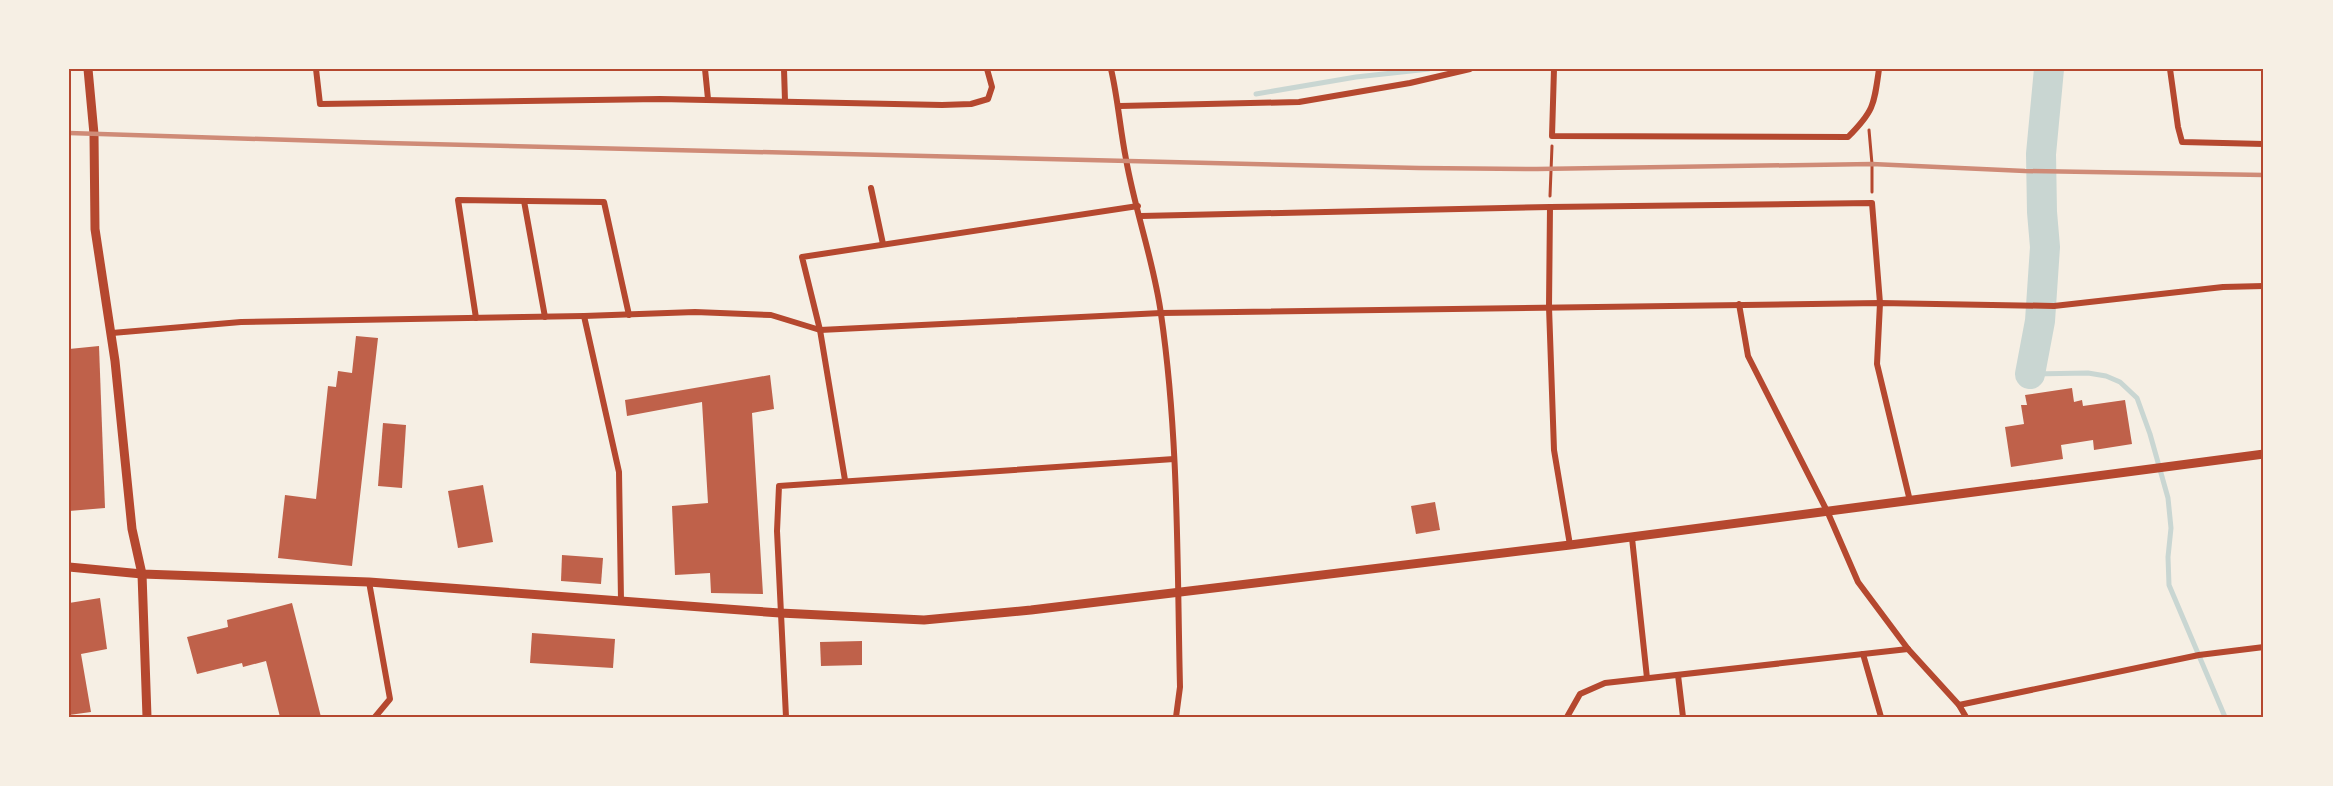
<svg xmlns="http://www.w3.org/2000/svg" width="2333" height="786" font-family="'DM Sans',sans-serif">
<rect width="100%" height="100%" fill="#f6efe4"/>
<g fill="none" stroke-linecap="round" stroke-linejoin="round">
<g stroke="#c9d6d2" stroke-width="5">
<path d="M 1256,94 L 1356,77 L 1429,69"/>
<path d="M 2030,374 L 2088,373 L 2106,376 L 2120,382 L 2137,398 L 2150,434 L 2168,498 L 2171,528 L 2168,557 L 2169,585 L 2225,717"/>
</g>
<path stroke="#c9d6d2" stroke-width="30" d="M 2030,374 L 2040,321 L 2045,247 L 2042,212 L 2041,154 L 2049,69"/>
</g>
<g fill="#bf614a">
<path d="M 356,336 L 378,338 L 352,566 L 278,558 L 285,495 L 316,499 L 328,386 L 336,387 L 338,371 L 352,373 Z"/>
<path d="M 99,346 L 105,508 L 69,511 L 69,349 Z"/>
<path d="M 770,375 L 774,409 L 752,413 L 763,594 L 711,593 L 710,573 L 675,575 L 672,506 L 708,503 L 702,402 L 627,416 L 625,400 Z"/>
<path d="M 2072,388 L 2074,402 L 2082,400 L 2083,406 L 2125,400 L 2132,444 L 2094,450 L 2093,440 L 2061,445 L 2063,459 L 2011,467 L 2005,427 L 2024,424 L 2021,405 L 2027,405 L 2025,395 Z"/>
<path d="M 383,423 L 406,425 L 402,488 L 378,486 Z"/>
<path d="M 483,485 L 493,542 L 458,548 L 448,491 Z"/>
<path d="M 1435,502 L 1440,530 L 1416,534 L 1411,506 Z"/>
<path d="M 562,555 L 603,558 L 601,584 L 561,581 Z"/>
<path d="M 100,598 L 107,649 L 81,654 L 91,712 L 69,715 L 69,603 Z"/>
<path d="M 292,603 L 321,717 L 280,717 L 266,661 L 243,667 L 242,663 L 197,674 L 187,637 L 228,627 L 227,620 Z"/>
<path d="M 532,633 L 615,639 L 613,668 L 530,663 Z"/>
<path d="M 862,641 L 862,665 L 821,666 L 820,642 Z"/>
</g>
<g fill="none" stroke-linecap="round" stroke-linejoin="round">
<g stroke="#b5482f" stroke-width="3">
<path d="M 1869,130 L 1872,164 L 1872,192"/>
<path d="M 1550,196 L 1552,146"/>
</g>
<g stroke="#b5482f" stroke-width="6">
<path d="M 316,69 L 320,104 L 660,99 L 942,105 L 971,104 L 988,99 L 992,87 L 987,69"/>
<path d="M 705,69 L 708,99"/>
<path d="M 784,69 L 785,101"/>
<path d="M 1111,69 C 1118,99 1120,129 1126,159 C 1135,211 1154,262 1161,314 C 1179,438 1177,563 1180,687 L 1176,717"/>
<path d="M 1554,69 L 1552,136 L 1848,137 C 1874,111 1874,105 1879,69"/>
<path d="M 2170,69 L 2178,127 L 2182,142 L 2264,144"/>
<path d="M 1120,106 L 1299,102 L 1410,83 L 1470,69"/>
<path d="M 871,188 L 883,244"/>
<path d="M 524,201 L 545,317"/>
<path d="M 1550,207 L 1549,307 L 1554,450 L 1570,545"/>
<path d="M 1141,216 L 1550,207 L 1872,203 L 1880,303 L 1877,364 L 1910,501"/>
<path d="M 1739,304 L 1748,356 L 1828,513 L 1858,582 L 1908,649 L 1959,705 L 1966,717"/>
<path d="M 584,316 L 619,472 L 621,600"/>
<path d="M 476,318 L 458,200 L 604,202 L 629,315"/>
<path d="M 112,333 L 241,322 L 584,316 L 695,312 L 771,315 L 820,330 L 1161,313 L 1880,303 L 2054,306 L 2223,287 L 2264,286"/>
<path d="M 845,480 L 820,330 L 802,257 L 1138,206"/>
<path d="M 1632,538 L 1647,678"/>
<path d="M 369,582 L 390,699 L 375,717"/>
<path d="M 1863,654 L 1881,717"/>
<path d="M 1678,675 L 1683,717"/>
<path d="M 1959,705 L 2199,655 L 2264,647"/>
<path d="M 786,717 L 777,531 L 779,486 L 1174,459"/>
<path d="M 1567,717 L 1580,694 L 1605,683 L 1908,649"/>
</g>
<g stroke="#b5482f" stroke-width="9">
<path d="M 88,69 L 94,134 L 95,229 L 115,361 L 132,529 L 142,574 L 147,717"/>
<path d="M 69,567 L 142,574 L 369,582 L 780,613 L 924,620 L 1031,610 L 1570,545 L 2264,454"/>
</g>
<path stroke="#cf8b77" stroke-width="4.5" d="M 69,133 L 387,143 L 1419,168 L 1537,169 L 1872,164 L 2025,171 L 2264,175"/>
</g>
<rect width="2333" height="786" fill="none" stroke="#f6efe4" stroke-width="141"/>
<rect x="70" y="70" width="2192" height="646" fill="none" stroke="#b5482f" stroke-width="2"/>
</svg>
